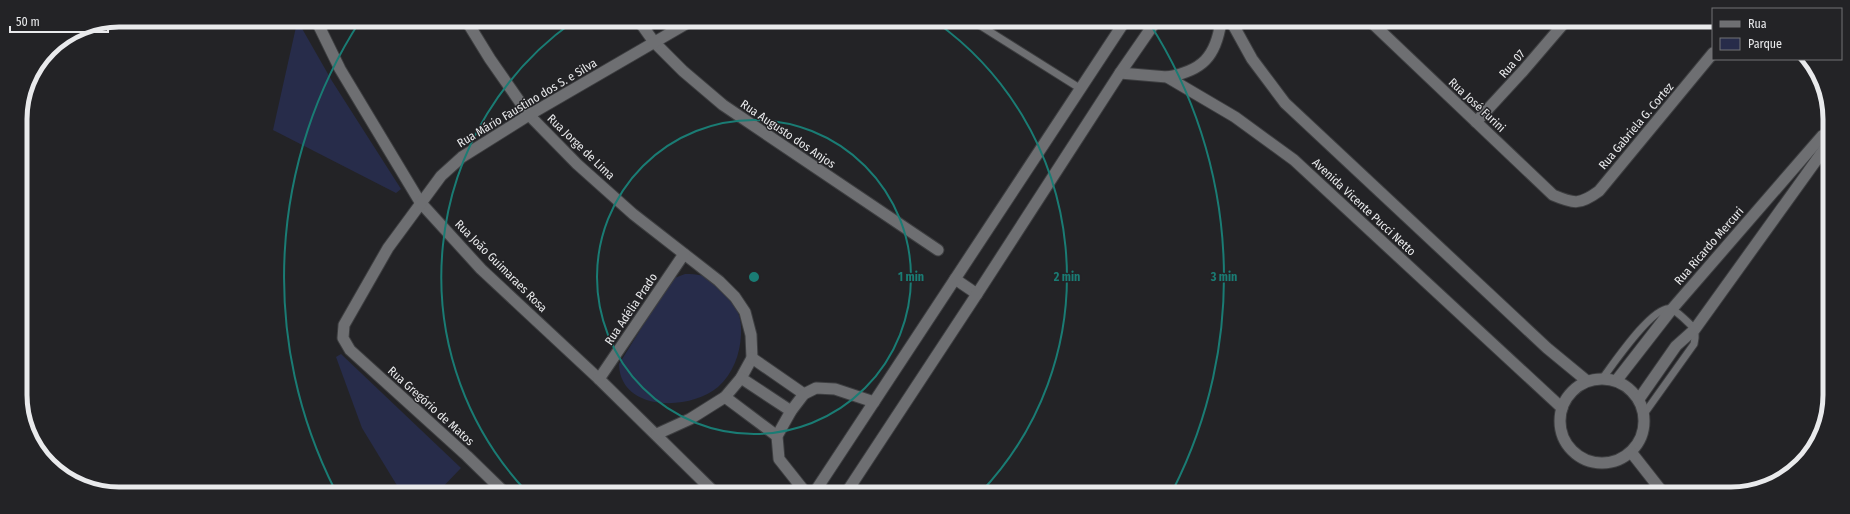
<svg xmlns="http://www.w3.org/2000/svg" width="1850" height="514" font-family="'Fira Sans Condensed',sans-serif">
<rect width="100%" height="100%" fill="#232326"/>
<g fill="#272c4a">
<path d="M 300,25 L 332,81 L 401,189 L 396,193 L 273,130 L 296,27 Z"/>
<path d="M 685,274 C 711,274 713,280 730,299 C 739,308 742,323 741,335 C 740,354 733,374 718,387 C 690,411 620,412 619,364 L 672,279 Z"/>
<path d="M 341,354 L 461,468 L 438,492 L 401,492 L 362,428 L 336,357 Z"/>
</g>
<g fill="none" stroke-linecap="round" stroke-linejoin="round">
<g stroke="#3d3e40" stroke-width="9">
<g id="service">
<path d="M 973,21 L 1081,89"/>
<path d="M 1602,379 C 1612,366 1654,303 1671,309 C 1679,312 1688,323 1695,329 L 1695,338 L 1694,344 L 1644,414"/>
</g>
</g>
<g stroke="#3d3e40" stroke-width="13">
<g id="minor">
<path d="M 316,20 L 340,69 L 420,202 L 481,269 L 599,379 L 715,493"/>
<path d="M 466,20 L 490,59 L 529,115 L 577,164 L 633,214 L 719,281 L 735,297 L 745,312 L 751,335 L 752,358 L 741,378 L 725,397 L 690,419 L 657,434"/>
<path d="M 639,21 L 654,42 L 683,71 L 723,105 L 938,250"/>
<path d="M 1231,21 L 1252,59 L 1285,103 L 1547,348 L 1587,381"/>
<path d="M 1370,21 L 1553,195 C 1574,204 1580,205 1599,191 L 1713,53"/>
<path d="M 1120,73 L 1167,77 L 1235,117 L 1294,160 L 1562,408"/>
<path d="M 1167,77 C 1202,71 1216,57 1221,21"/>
<path d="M 1476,122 L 1523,71 L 1565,22"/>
<path d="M 752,358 L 804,394"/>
<path d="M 741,378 L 791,411"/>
<path d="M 599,379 L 684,254"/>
<circle cx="1602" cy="421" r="42"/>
<path d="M 1616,381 L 1672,309 L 1822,136 L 1828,133"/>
<path d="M 725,397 L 777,436"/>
<path d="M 1639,399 L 1676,346 L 1695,329 L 1828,144"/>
<path d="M 1631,452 L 1664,494"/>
<path d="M 504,492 L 467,456 L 350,350 L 343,338 L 344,325 L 388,248 L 441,176 L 462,157 L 529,115 L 691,21"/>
<path d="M 806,493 L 779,459 L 777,436 L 791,411 L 804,394 L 816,388 L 835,389 L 874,402"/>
</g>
</g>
<g stroke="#3d3e40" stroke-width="13">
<g id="tertiary">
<path d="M 955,279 L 977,294"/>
<path d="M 814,493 L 1125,21"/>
<path d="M 846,493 L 977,294 L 1120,73 L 1156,21"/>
</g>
</g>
<use href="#service" stroke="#6e6f72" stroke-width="7"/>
<use href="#minor" stroke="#6e6f72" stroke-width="11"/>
<use href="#tertiary" stroke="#6e6f72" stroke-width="11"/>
</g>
<g fill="none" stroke="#1a7c74" stroke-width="2">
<circle cx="754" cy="277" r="157"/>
<path d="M527 492A313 313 0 0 1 574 21M936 22A313 313 0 0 1 981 492"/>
<path d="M335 490A470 470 0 0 1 360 21M1150 24A470 470 0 0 1 1173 490"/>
</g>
<g text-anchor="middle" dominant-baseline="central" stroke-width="3" stroke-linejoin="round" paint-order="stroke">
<g font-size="12" fill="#e9eaec" stroke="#232326">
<text transform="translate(1512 64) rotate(-49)">Rua 07</text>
<text transform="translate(527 103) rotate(-31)">Rua Mário Faustino dos S. e Silva</text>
<text transform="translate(1477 105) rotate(43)">Rua José Furini</text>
<text transform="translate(1636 126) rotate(-50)">Rua Gabriela G. Cortez</text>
<text transform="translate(788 134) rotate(34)">Rua Augusto dos Anjos</text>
<text transform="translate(581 147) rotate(44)">Rua Jorge de Lima</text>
<text transform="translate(1364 207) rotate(43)">Avenida Vicente Pucci Netto</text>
<text transform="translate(1709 246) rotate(-49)">Rua Ricardo Mercuri</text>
<text transform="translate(501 266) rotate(45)">Rua João Guimaraes Rosa</text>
<text transform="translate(631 309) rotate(-56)">Rua Adélia Prado</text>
<text transform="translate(431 406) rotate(42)">Rua Gregório de Matos</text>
</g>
</g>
<path d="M0 0H1850V514H0ZM119 27H1731A92 92 0 0 1 1823 119V395A92 92 0 0 1 1731 487H119A92 92 0 0 1 27 395V119A92 92 0 0 1 119 27Z" fill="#232326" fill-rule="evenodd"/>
<path fill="none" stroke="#e9eaec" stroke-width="5" d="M119 27H1731A92 92 0 0 1 1823 119V395A92 92 0 0 1 1731 487H119A92 92 0 0 1 27 395V119A92 92 0 0 1 119 27Z"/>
<circle cx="754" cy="277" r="6" fill="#1a7c74" stroke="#232326" stroke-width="2"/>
<g font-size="12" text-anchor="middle" font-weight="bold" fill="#1a7c74" stroke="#232326" stroke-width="3" stroke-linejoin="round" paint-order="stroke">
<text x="911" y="281">1 min</text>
<text x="1067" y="281">2 min</text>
<text x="1224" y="281">3 min</text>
</g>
<rect x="1712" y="8" width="130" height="52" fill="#232326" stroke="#727375"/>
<rect x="1720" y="21" width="20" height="6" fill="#6e6f72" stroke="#727375"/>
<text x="1748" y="28" font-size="12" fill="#e9eaec">Rua</text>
<rect x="1720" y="38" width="20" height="12" fill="#272c4a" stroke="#727375"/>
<text x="1748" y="48" font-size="12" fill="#e9eaec">Parque</text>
<path d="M10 26v6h98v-6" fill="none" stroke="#e9eaec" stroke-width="2"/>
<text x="16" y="26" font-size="12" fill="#e9eaec" stroke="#232326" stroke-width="3" paint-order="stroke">50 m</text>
</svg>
